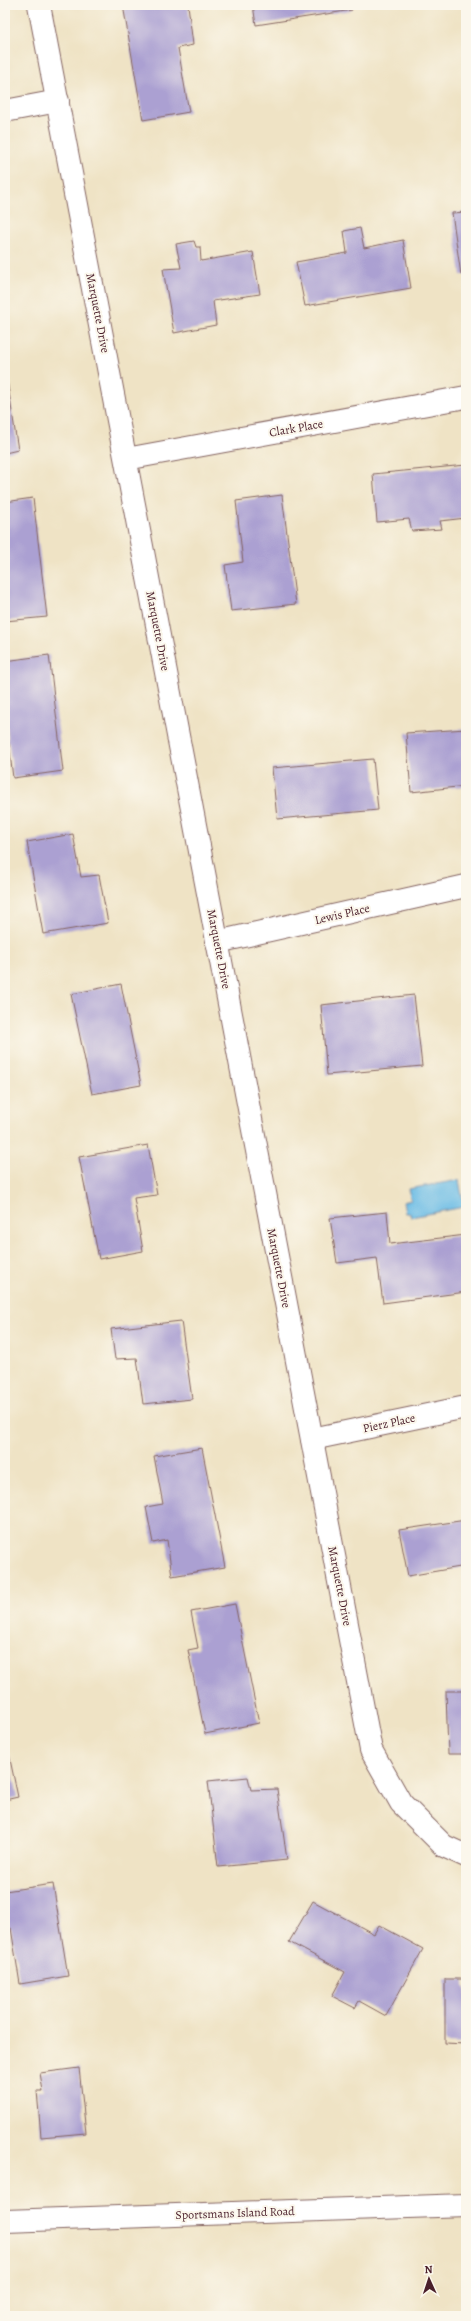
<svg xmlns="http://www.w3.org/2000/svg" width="471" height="2321" font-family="Alegreya,serif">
<rect width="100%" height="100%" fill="#fbf7ec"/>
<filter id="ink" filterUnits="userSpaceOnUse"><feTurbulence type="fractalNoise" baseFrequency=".025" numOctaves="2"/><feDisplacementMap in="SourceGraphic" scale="8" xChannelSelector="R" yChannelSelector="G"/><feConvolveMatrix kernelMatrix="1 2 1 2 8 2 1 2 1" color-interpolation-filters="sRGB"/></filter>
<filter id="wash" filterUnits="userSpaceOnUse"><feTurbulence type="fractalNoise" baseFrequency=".012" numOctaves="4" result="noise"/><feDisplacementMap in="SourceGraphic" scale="16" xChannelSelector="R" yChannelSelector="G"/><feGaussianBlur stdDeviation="0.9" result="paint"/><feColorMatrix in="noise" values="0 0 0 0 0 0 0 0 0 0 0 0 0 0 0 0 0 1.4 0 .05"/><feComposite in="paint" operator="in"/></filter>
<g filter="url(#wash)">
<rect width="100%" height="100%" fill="#efe3c5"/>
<path fill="#6abce5" stroke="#5a6e88" d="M 459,1180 L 464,1207 L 411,1217 L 410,1213 L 405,1213 L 403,1202 L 411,1200 L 408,1189 Z"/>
<g id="blocks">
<g fill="#aba0d2">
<path d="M 123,5 L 188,5 L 193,45 L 178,48 L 189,112 L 143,120 Z"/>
<path d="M 253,5 L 351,5 L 352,10 L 256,25 Z"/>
<path d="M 466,212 L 466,275 L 461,275 L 452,213 Z"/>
<path d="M 360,228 L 364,248 L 403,240 L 411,288 L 305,306 L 296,262 L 347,253 L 344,231 Z"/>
<path d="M 194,241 L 196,247 L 200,247 L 201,261 L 253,252 L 260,294 L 213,301 L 216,325 L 174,333 L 163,269 L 181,268 L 176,244 Z"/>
<path d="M 5,367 L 18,450 L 5,453 Z"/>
<path d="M 466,465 L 466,518 L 440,521 L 442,529 L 412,531 L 409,519 L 377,522 L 373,474 Z"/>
<path d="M 282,495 L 296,604 L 231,611 L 225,565 L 243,562 L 236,501 Z"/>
<path d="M 33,498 L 47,617 L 5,621 L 5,502 Z"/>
<path d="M 49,655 L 63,771 L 13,778 L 5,712 L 5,661 Z"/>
<path d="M 466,729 L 466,786 L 411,792 L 406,733 Z"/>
<path d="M 373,759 L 378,810 L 277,819 L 272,768 Z"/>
<path d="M 73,834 L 81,877 L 99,875 L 108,923 L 43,934 L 27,842 Z"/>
<path d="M 121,984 L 141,1085 L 92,1094 L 71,994 Z"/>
<path d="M 414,995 L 422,1066 L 327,1075 L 321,1005 Z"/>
<path d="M 148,1145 L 157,1195 L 134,1198 L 143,1251 L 99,1259 L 79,1157 Z"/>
<path d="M 387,1212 L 390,1244 L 466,1235 L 466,1292 L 383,1303 L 377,1258 L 337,1263 L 330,1218 Z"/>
<path d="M 181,1321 L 192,1399 L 143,1404 L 137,1358 L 115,1359 L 111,1329 Z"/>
<path d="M 202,1448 L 225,1567 L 172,1576 L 167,1540 L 153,1543 L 146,1507 L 163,1504 L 154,1456 Z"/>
<path d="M 466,1520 L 466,1566 L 408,1576 L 399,1530 Z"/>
<path d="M 235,1604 L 259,1723 L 205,1734 L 188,1650 L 198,1648 L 191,1612 Z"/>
<path d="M 446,1691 L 466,1691 L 466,1754 L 448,1754 Z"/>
<path d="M 5,1736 L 18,1797 L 5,1800 Z"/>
<path d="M 248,1777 L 251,1790 L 277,1789 L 287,1860 L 218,1867 L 208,1781 Z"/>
<path d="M 53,1884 L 68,1976 L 20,1984 L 11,1928 L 5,1929 L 5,1891 Z"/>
<path d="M 313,1901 L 374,1934 L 379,1925 L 423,1949 L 386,2016 L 359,2001 L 355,2008 L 332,1996 L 345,1972 L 289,1942 Z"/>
<path d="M 445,1979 L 464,1979 L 464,1987 L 466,1988 L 466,2044 L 445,2043 Z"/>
<path d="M 79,2068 L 86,2133 L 41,2137 L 37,2091 L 43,2091 L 40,2073 Z"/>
</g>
</g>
</g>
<g filter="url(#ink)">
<use href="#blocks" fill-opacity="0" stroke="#846461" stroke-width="1"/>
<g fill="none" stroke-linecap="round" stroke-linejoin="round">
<g stroke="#846461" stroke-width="24">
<g id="minor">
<path d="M 39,5 L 371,1750 L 401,1803 L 444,1846 L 466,1856"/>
<path d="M 5,111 L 58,101"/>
<path d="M 126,459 L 466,397"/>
<path d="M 217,942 L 466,886"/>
<path d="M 312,1439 L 466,1407"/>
<path d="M 5,2221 L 466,2205"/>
</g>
</g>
<use href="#minor" stroke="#fff" stroke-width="22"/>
</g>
</g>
<g text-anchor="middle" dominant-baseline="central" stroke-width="4" stroke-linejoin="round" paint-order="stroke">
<g font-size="12" fill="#4a1f2b" stroke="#fbf7ec">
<text transform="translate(98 313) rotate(79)">Marquette Drive</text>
<text transform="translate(296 428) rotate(-10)">Clark Place</text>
<text transform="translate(158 631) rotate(79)">Marquette Drive</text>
<text transform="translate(342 914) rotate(-13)">Lewis Place</text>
<text transform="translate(219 949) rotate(79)">Marquette Drive</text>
<text transform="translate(279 1268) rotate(79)">Marquette Drive</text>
<text transform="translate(389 1423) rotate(-12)">Pierz Place</text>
<text transform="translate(340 1586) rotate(79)">Marquette Drive</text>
<text transform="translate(235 2213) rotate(-2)">Sportsmans Island Road</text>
</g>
</g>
<rect width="471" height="2321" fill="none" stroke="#fbf7ec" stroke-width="20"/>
<g transform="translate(429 2279) rotate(357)" stroke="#fbf7ec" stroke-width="3" paint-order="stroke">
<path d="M0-3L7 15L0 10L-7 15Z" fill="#4a1f2b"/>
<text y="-6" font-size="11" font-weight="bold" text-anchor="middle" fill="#4a1f2b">N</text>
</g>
</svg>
